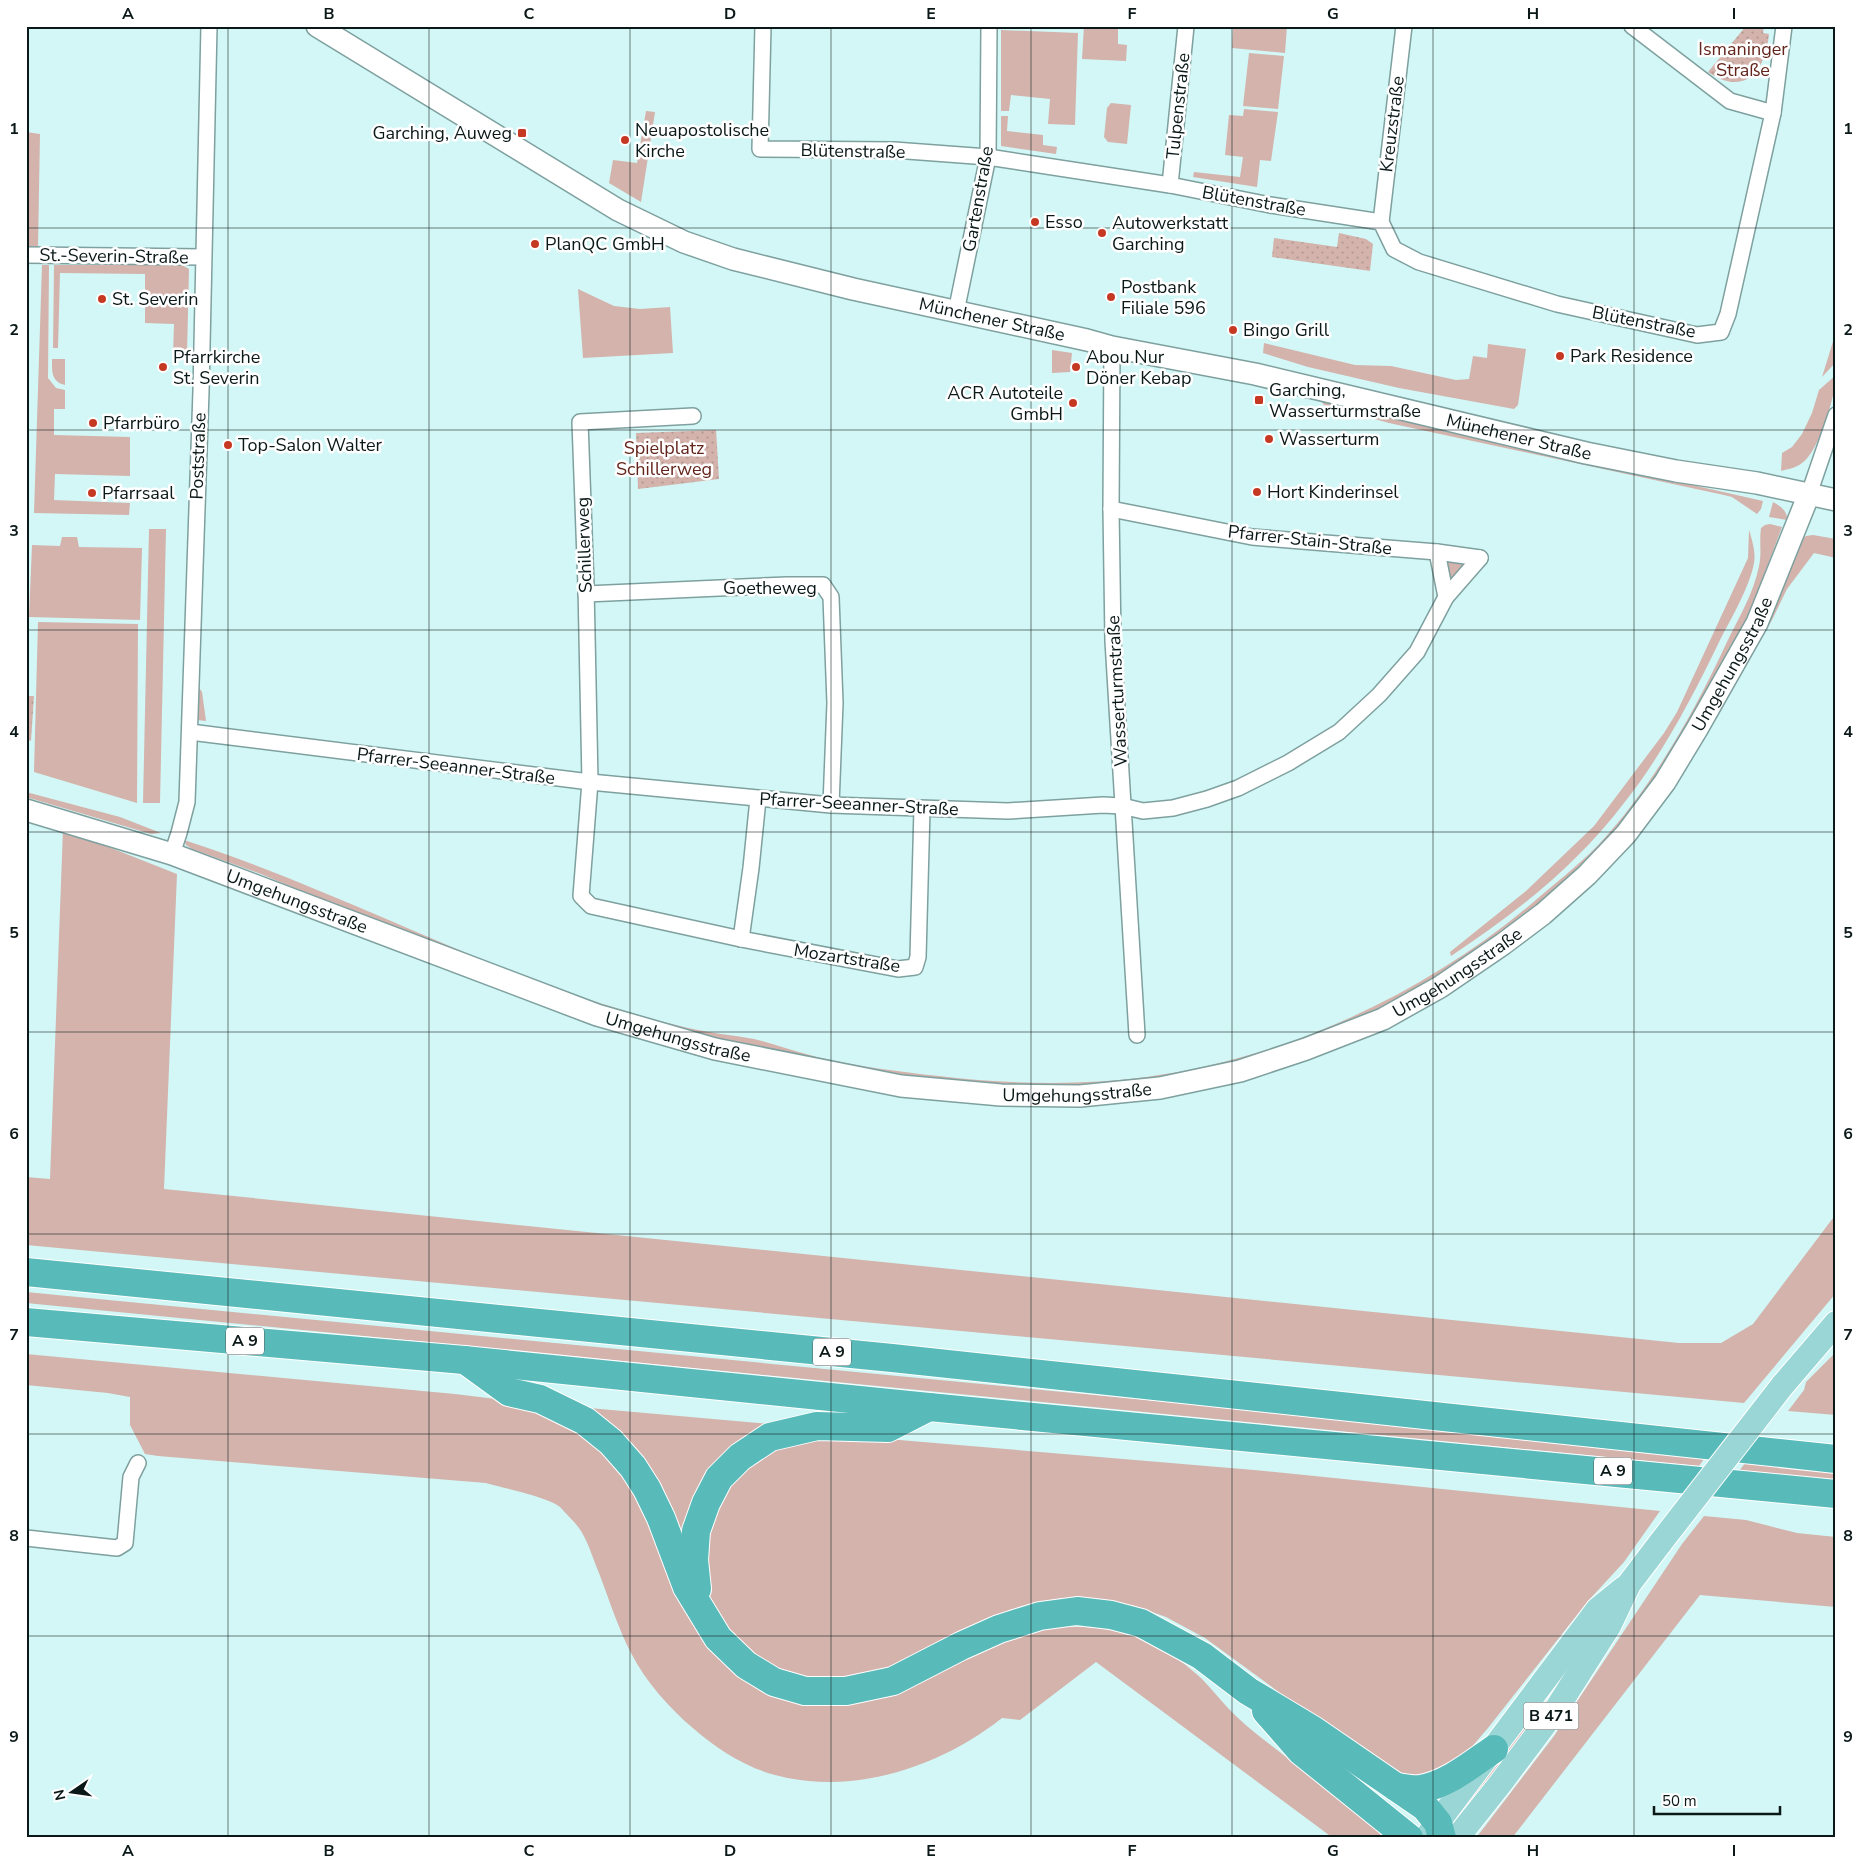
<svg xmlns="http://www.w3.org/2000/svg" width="1862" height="1864" font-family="'Nunito Sans',sans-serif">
<defs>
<pattern id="park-dots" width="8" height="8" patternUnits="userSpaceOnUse" patternTransform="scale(1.25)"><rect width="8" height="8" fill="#d3b3ac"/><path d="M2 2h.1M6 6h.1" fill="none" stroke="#b49993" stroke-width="1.8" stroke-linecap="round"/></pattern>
</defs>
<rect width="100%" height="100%" fill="#d3f7f6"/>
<g fill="#d3b3ac">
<path d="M 1084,26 L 1118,26 L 1118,44 L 1127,45 L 1126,61 L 1082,59 Z"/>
<path d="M 1233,26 L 1287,26 L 1285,53 L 1232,48 Z"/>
<path d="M 1001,30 L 1078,33 L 1075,125 L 1048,124 L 1050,99 L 1011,95 L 1009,111 L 1001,111 Z"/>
<path d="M 1249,53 L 1284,56 L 1278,109 L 1243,106 Z"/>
<path d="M 1111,103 L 1131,105 L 1127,144 L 1108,142 L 1104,137 L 1107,108 Z"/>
<path d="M 1244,109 L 1278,112 L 1271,161 L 1260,160 L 1257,187 L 1193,177 L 1194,172 L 1240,177 L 1243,157 L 1225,155 L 1229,115 L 1243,116 Z"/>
<path d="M 646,111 L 655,112 L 641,202 L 609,183 L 613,160 L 637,163 Z"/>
<path d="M 1001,116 L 1008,116 L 1007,131 L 1043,135 L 1043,145 L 1057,147 L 1056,154 L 1001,146 Z"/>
<path d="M 26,132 L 40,134 L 38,246 L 26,246 Z"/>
<path d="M 42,265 L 49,265 L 48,378 L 56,388 L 65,390 L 65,409 L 54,409 L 54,435 L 130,437 L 130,476 L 55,474 L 54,500 L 130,503 L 129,515 L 34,513 Z"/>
<path d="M 54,265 L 182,265 L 189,269 L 187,355 L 173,356 L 174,324 L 145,323 L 145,274 L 60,273 L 58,348 L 53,348 Z"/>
<path d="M 578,289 L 614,306 L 640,309 L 670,307 L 673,353 L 583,358 Z"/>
<path d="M 1836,332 L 1836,362 L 1822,377 Z"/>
<path d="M 1264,343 L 1355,365 L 1391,366 L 1456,380 L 1469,379 L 1473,356 L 1487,358 L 1488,344 L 1526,349 L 1518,405 L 1514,409 L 1399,388 L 1308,367 L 1263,353 Z"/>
<path d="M 1052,350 L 1072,353 L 1070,372 L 1052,373 Z"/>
<path d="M 52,359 L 65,359 L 65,385 C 51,382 52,371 52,359 Z"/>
<path d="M 1836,375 C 1836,394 1819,452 1802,463 C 1796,468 1788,469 1781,471 L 1782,453 L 1792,447 L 1802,434 L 1812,413 L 1819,390 Z"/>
<path d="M 1321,401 L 1763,501 L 1761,509 L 1757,514 L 1732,497 L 1724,495 L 1389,423 L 1324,405 Z"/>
<path d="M 1773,502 C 1780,506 1788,511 1787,520 L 1769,517 Z"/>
<path d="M 1770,524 L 1782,527 L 1757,594 L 1732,652 L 1646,800 L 1580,871 L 1494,942 L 1395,1003 L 1321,1037 L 1193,1075 L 1064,1089 L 933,1082 L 688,1035 L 583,1004 L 346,910 L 261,874 L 192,849 L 186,845 L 184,840 C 301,878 412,933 526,977 C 579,997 634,1015 688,1028 C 710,1033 732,1035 754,1039 C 775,1044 796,1052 817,1057 C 857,1066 899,1072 939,1076 C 1007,1084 1077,1086 1146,1077 C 1293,1057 1433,990 1544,893 C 1563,877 1583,861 1600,843 C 1652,787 1694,713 1726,644 C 1738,619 1754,593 1759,566 C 1762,553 1759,541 1761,528 L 1765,525 Z"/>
<path d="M 149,529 L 166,529 L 160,803 L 143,803 Z"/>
<path d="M 1749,530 C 1752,540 1756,552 1754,563 C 1750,586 1731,619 1720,640 C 1693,696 1663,754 1624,803 C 1577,865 1515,914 1451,956 L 1450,952 L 1526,891 L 1594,826 L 1664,733 L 1677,712 L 1748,558 Z"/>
<path d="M 1813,535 L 1836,539 L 1836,558 L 1814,553 L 1787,589 L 1772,620 L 1714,723 L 1764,627 L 1802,539 L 1806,536 Z"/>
<path d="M 62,537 L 77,537 L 79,547 L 142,548 L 140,620 L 29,617 L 32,545 L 60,546 Z"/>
<path d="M 1448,559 L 1465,562 L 1465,565 L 1450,582 L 1446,563 Z"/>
<path d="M 38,622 L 138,624 L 137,803 L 34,772 Z"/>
<path d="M 197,685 L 202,692 L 206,721 L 197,720 Z"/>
<path d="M 26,792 L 120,817 L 161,833 L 151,834 L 26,797 Z"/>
<path d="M 63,829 L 177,874 L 164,1189 L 1679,1343 L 1721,1343 L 1753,1324 L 1836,1214 L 1836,1293 L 1744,1403 L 26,1245 L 26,1177 L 50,1179 Z"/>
<path d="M 26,1292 L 1448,1429 L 1706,1456 L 1699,1466 L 26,1303 Z"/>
<path d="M 1836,1352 L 1836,1415 L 1788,1411 L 1804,1390 L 1806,1382 Z"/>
<path d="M 26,1354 L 455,1394 L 504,1400 L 554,1414 L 626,1469 L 686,1601 L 781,1695 L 1051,1628 C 1110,1622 1157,1637 1201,1678 C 1213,1690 1224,1705 1237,1717 C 1250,1730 1266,1741 1281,1753 C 1313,1778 1345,1804 1376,1829 L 1383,1838 L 1333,1838 L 1096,1662 L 1020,1720 L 1002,1718 C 940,1767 854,1796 775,1775 C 745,1767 717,1749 694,1729 C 669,1708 646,1682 631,1653 C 618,1628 609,1599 599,1573 C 593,1559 589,1544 581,1531 C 576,1523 567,1515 561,1508 C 550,1497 502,1488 486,1483 L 158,1456 L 145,1454 L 130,1425 L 130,1397 L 108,1393 L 26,1385 Z"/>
<path d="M 589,1408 L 771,1424 L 686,1551 Z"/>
<path d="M 840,1435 L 1254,1470 L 1660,1511 L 1624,1562 L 1588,1601 L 1488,1728 L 1457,1764 L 1428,1778 L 1396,1775 L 1334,1735 L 1268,1684 L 1205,1638 L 1166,1617 L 1135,1606 L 1101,1600 L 1063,1598 L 1040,1602 L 1009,1610 L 972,1630 L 885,1672 L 856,1678 L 810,1679 L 784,1672 L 765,1662 L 747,1648 L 731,1633 L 712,1603 L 704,1574 L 702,1551 L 729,1478 L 774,1444 Z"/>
<path d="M 1749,1458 L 1836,1467 L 1836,1480 L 1739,1471 Z"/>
<path d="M 1704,1516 L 1746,1520 L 1797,1533 L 1836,1537 L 1836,1607 L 1700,1595 L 1512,1838 L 1476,1838 L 1554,1736 L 1682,1544 Z"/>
<path d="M 1547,1700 L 1549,1701 L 1461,1816 L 1459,1815 L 1460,1810 Z"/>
</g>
<g fill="url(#park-dots)">
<path d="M 1746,26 L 1764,26 L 1763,33 L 1769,34 C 1765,72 1745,97 1708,72 Z"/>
<path d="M 1339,233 L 1366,239 L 1373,244 L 1370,271 L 1272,257 L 1274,238 L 1337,247 Z"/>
<path d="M 716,430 L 719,479 L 638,489 L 636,433 Z"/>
<path d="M 26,696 L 34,696 L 31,741 L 26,739 Z"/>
</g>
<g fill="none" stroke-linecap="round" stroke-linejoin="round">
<g stroke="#7ea09f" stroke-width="18">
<g id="street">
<path d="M 763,26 L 760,149 L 894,150 L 988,157 L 1170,185 L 1270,205 L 1381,222 L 1394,249 L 1419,262 L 1557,304 L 1697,335 L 1721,332 L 1728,314 L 1773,113 L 1784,26"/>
<path d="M 1632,26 L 1730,101 L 1773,113"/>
<path d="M 1170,185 L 1186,26"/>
<path d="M 1381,222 L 1404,26"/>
<path d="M 26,255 L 203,257"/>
<path d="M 956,312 L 988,157 L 989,26"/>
<path d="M 1112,347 L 1111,509 L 1113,641 L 1137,1035"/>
<path d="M 693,416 L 580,422 L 586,586 L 590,782 L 581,896 L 591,906 L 741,939 L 898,969 L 915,967 L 918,957 L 922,809"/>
<path d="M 1809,494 L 1836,415"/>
<path d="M 1111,509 L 1252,537 L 1437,552 L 1480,558"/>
<path d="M 1437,552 L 1446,597"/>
<path d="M 586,594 L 787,585 L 823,585 L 831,597 L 835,703 L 831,805"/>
<path d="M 190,732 L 590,782 L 831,805 L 1008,811 L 1103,805 L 1122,806 L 1143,811 L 1173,808 L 1207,799 L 1238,788 L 1288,763 L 1339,732 L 1379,695 L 1417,652 L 1446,597 L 1480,558"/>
<path d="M 172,854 L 179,833 L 187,802 L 201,391 L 209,26"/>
<path d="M 741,939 L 751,868 L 758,799"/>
<path d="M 26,1538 L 117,1548 L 125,1543 L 131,1477 L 138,1463"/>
</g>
</g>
<g stroke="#7ea09f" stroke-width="24">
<g id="secondary">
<path id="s1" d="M 317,26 L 618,210 L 684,242 L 733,259 L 853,289 L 1087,340 L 1112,347 L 1255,374 L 1586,453 L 1676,471 L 1757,483 L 1836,500"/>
<path id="s2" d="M 26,810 L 172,854 L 597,1015 L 715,1049 L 901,1086 L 1001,1095 L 1080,1096 L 1160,1088 L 1240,1071 L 1306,1049 L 1383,1019 L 1440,987 L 1503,944 L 1543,914 L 1587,875 L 1626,834 L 1665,782 L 1697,729 L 1757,623 L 1809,494"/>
</g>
</g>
<g stroke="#fff" stroke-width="26">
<g id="primary">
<path d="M 1782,1386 L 1836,1323"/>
<path d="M 1426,1838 L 1598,1609 L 1624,1588"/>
<path d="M 1457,1838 L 1500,1784 L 1557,1708 L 1609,1626 L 1629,1584 L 1661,1542"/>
</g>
</g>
<g stroke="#fff" stroke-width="30">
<g id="highway">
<path d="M 26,1272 L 892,1358 L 1836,1459"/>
<path d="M 26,1322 L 464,1360 L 929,1407 L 1836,1494"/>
<path d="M 465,1360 L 509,1392 L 540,1399 L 585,1421 L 611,1442 L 633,1467 L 647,1489 L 661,1518 L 687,1587 L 718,1638 L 746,1665 L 774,1682 L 805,1691 L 846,1691 L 893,1681 L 961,1646 L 999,1629 L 1040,1616 L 1077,1611 L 1111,1615 L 1141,1623 L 1202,1656 L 1248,1691 L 1313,1730 L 1425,1807 L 1438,1823 L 1442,1838"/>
<path d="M 697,1589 L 694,1560 L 696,1531 L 706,1503 L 719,1478 L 740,1457 L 770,1437 L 817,1426 L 888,1428 L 929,1407"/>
<path d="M 1266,1711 L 1301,1751 L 1409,1838"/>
<path d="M 1396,1787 C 1404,1788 1413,1790 1420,1789 C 1447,1785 1472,1764 1494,1749"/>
</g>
</g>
<use href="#street" stroke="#fff" stroke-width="15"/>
<use href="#secondary" stroke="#fff" stroke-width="21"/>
<use href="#primary" stroke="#9bd6d6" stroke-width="24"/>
<use href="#highway" stroke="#59baba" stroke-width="28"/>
<g stroke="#fff" stroke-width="26" stroke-linecap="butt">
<path id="primary-bridge" d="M 1661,1542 L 1782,1386"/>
</g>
<use href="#primary-bridge" stroke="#9bd6d6" stroke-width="24"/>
</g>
<path fill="none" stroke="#0b1818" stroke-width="1" stroke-opacity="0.55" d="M 228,26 L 228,1838M 429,26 L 429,1838M 630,26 L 630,1838M 831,26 L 831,1838M 1031,26 L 1031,1838M 1232,26 L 1232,1838M 1433,26 L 1433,1838M 1634,26 L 1634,1838M 26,228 L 1836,228M 26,430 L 1836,430M 26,630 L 1836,630M 26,832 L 1836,832M 26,1032 L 1836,1032M 26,1234 L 1836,1234M 26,1434 L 1836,1434M 26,1636 L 1836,1636"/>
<g fill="#c53923" stroke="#fff" stroke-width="2">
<rect x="517" y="128" width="10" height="10" rx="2.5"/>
<circle cx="625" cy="140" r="5"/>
<circle cx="1035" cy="222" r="5"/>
<circle cx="1102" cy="233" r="5"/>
<circle cx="535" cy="244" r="5"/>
<circle cx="1111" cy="297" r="5"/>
<circle cx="102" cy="299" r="5"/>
<circle cx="1233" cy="330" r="5"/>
<circle cx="1560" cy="356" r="5"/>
<circle cx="163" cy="367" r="5"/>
<circle cx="1076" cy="367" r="5"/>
<rect x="1254" y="395" width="10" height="10" rx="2.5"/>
<circle cx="1073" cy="403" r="5"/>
<circle cx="93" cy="423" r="5"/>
<circle cx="1269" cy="439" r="5"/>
<circle cx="228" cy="445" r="5"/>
<circle cx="1257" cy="492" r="5"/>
<circle cx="92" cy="493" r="5"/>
</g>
<g text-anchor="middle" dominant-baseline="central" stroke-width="5" stroke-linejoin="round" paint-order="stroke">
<g fill="#fff" stroke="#545d5d" stroke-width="1">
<rect x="226" y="1327.5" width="38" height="27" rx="4"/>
<rect x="813" y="1338.5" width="38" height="27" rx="4"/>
<rect x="1594" y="1457.5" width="38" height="27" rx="4"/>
<rect x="1523.5" y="1702.5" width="55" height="27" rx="4"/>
</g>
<g font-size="16" font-weight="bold" fill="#0b1818">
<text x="245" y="1341">A 9</text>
<text x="832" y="1352">A 9</text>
<text x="1613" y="1471">A 9</text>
<text x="1551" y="1716">B 471</text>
</g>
<g font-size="18" fill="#63251b" stroke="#fff">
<text x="1743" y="49">Ismaninger<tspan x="1743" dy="21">Straße</tspan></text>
<text x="664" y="448">Spielplatz<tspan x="664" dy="21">Schillerweg</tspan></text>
</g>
<g font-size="18" fill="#0b1818" stroke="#fff">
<text transform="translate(1178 106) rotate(-84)">Tulpenstraße</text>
<text transform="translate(1392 124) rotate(-83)">Kreuzstraße</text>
<text transform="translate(853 151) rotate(1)">Blütenstraße</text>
<text transform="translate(978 199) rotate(-80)">Gartenstraße</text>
<text transform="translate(1254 201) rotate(10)">Blütenstraße</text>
<text transform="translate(114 256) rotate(1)">St.-Severin-Straße</text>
<text stroke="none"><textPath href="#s1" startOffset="744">Münchener Straße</textPath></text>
<text transform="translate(1644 322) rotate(11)">Blütenstraße</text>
<text stroke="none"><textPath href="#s1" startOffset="1284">Münchener Straße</textPath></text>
<text transform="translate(198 456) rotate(-88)">Poststraße</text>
<text transform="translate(1310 540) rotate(6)">Pfarrer-Stain-Straße</text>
<text transform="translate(584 545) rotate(-92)">Schillerweg</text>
<text x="770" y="588">Goetheweg</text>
<text stroke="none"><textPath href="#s2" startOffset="1921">Umgehungsstraße</textPath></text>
<text transform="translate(1117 691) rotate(-93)">Wasserturmstraße</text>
<text transform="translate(456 766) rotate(7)">Pfarrer-Seeanner-Straße</text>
<text transform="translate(859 804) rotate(3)">Pfarrer-Seeanner-Straße</text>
<text stroke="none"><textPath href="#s2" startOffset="286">Umgehungsstraße</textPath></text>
<text transform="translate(847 958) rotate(9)">Mozartstraße</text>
<text stroke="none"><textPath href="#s2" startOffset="1501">Umgehungsstraße</textPath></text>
<text stroke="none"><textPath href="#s2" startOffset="691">Umgehungsstraße</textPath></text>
<text stroke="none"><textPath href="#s2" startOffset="1096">Umgehungsstraße</textPath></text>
</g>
<g font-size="18" fill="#0b1818" stroke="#fff" text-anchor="start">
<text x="635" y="130">Neuapostolische<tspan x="635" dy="21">Kirche</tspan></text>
<text x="512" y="133" text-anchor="end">Garching, Auweg</text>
<text x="1045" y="222">Esso</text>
<text x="1112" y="223">Autowerkstatt<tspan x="1112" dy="21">Garching</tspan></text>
<text x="545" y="244">PlanQC GmbH</text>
<text x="1121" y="287">Postbank<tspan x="1121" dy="21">Filiale 596</tspan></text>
<text x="112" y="299">St. Severin</text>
<text x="1243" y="330">Bingo Grill</text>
<text x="1570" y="356">Park Residence</text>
<text x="173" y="357">Pfarrkirche<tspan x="173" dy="21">St. Severin</tspan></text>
<text x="1086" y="357">Abou Nur<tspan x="1086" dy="21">Döner Kebap</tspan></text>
<text x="1269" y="390">Garching,<tspan x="1269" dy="21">Wasserturmstraße</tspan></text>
<text x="1063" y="393" text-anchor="end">ACR Autoteile<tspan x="1063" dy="21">GmbH</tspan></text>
<text x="103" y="423">Pfarrbüro</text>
<text x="1279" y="439">Wasserturm</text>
<text x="238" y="445">Top-Salon Walter</text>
<text x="1267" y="492">Hort Kinderinsel</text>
<text x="102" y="493">Pfarrsaal</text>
</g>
</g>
<rect width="1862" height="1864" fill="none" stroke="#ffffff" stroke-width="55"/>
<g transform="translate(72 1792) rotate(257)" stroke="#ffffff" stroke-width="4" paint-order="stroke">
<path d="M0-4L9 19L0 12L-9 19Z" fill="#0b1818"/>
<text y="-8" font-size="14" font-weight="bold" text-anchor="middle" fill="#0b1818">N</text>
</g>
<path d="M1654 1806v8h126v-8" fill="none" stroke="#0b1818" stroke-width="2.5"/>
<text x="1662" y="1806" font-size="15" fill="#0b1818" stroke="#ffffff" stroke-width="4" paint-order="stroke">50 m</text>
<rect x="28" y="28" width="1806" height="1808" fill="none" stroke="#0b1818" stroke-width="2"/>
<g font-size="16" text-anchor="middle" font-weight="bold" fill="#0b1818">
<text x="128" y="19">A</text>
<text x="329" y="19">B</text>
<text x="529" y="19">C</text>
<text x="730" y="19">D</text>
<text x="931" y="19">E</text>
<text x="1132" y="19">F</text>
<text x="1333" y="19">G</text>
<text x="1533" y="19">H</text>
<text x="1734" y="19">I</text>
<text x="14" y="134">1</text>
<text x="1848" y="134">1</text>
<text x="14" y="335">2</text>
<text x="1848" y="335">2</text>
<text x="14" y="536">3</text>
<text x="1848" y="536">3</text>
<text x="14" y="737">4</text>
<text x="1848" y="737">4</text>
<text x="14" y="938">5</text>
<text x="1848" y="938">5</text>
<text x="14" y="1139">6</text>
<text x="1848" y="1139">6</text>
<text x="14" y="1340">7</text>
<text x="1848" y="1340">7</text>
<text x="14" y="1541">8</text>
<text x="1848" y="1541">8</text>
<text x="14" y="1742">9</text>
<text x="1848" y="1742">9</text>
<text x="128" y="1856">A</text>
<text x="329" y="1856">B</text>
<text x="529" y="1856">C</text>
<text x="730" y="1856">D</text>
<text x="931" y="1856">E</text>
<text x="1132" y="1856">F</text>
<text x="1333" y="1856">G</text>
<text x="1533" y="1856">H</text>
<text x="1734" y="1856">I</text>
</g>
</svg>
